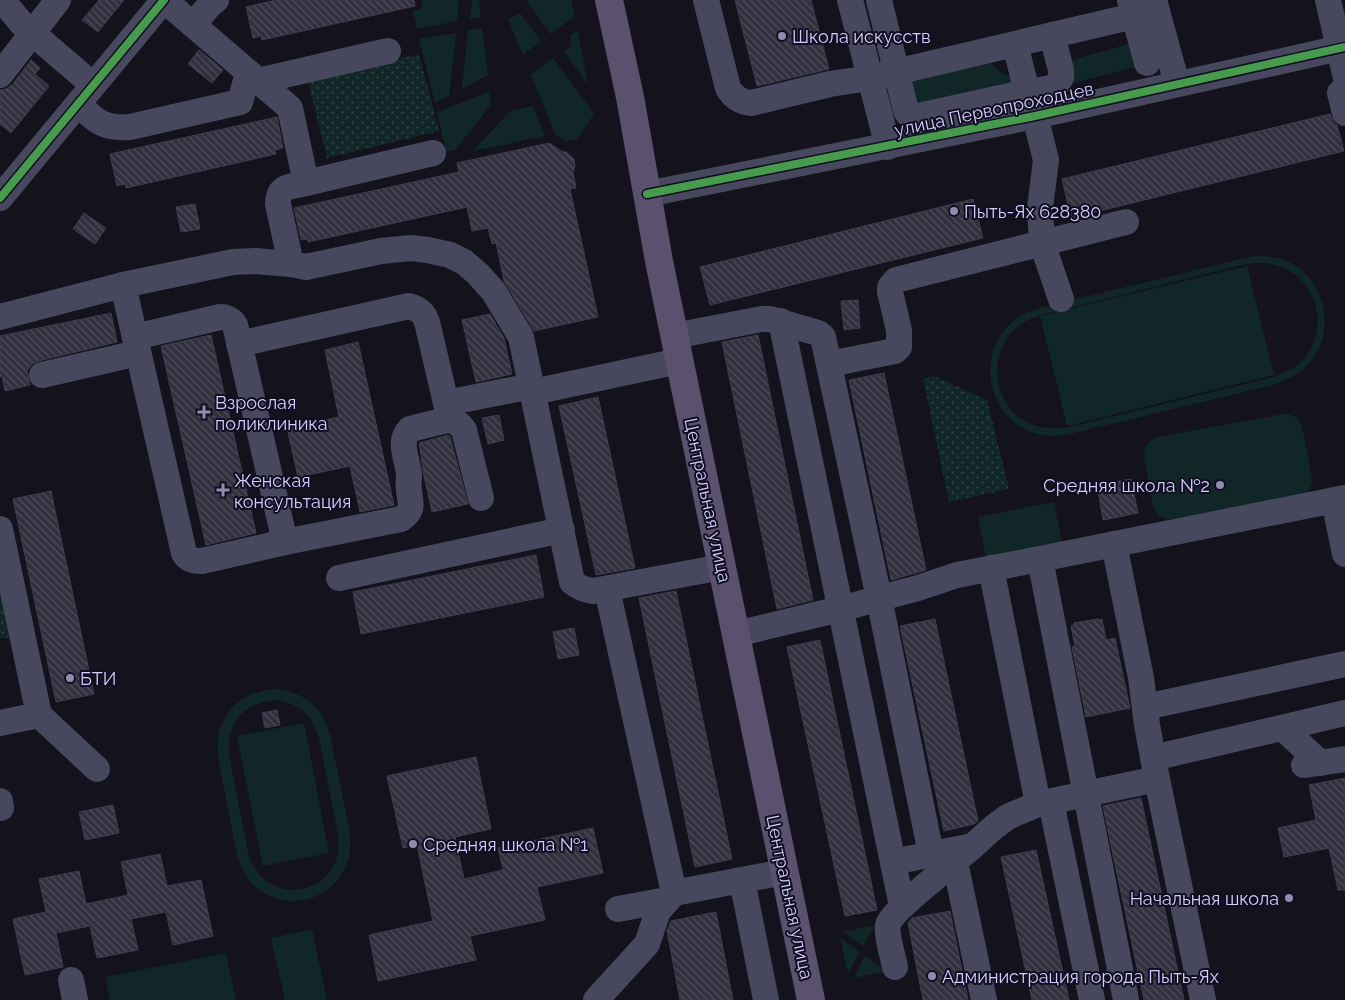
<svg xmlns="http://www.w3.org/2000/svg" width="1345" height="1000" font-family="Raleway,sans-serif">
<defs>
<pattern id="park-dots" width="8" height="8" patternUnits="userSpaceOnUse" patternTransform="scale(1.25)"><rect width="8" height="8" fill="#112727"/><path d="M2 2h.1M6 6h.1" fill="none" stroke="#334547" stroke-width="1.8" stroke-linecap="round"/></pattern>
<pattern id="building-back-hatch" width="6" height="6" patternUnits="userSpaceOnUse" patternTransform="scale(1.25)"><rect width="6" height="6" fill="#32303e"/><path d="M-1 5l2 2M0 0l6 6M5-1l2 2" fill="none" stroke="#4f4d5b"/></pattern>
</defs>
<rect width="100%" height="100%" fill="#14121c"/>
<g fill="#112727" fill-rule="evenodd">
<path d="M 421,0 L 459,0 L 457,21 L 417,29 L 413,11 L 423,8 Z"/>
<path d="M 472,0 L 479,0 L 481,17 L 470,19 Z"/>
<path d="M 526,0 L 571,0 L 575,16 L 551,34 Z"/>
<path d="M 520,13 L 541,41 L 523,55 L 508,19 Z"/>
<path d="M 482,28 L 488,75 L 462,89 L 468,30 Z"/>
<path d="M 578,31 L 588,85 L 564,51 L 571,46 L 571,35 Z"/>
<path d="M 456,33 L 449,96 L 435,103 L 419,39 Z"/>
<path d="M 1136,42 L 1143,65 L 1070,84 L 1073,65 L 1072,60 Z"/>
<path d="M 553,58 L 594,114 L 577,139 L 567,141 L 555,134 L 531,75 Z"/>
<path d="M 988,58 C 995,69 1002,75 1015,77 L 1018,87 L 916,107 L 908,75 Z"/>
<path d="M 489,92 L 491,105 L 455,150 L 446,152 L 437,112 Z"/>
<path d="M 533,106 L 545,136 L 473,151 L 510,111 Z"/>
<path d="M 1258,256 C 1267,256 1276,257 1285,260 C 1330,279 1339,342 1300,372 C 1293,377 1285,380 1276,384 L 1070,434 C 1061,435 1052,437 1043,435 C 989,426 971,353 1015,320 C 1022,314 1030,311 1039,308 L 1245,258 ZM 1259,263 C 1266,263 1274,264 1281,267 C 1317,280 1329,327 1306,356 C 1298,367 1286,372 1274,377 L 1069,427 C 1057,429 1046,429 1034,425 C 992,411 984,351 1020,325 C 1026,320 1033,318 1041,315 L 1246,264 Z"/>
<path d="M 1247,266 L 1274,375 L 1067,426 L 1040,316 Z"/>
<path d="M 1283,414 C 1292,414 1298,417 1302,426 L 1312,478 C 1312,485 1310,490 1304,494 L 1173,519 C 1163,520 1157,516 1153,507 L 1144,456 C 1144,446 1149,440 1158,437 Z"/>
<path d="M 1054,502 L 1062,542 L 986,557 L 978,517 Z"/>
<path d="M 276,689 C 305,693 322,706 330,735 L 350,833 C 350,842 351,851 348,860 C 336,899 289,914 257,888 C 247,880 241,868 237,855 L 218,757 C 214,717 236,692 276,689 ZM 275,700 C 300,704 312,714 319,738 L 338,835 C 339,845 339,856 334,865 C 321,891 286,898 264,879 C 255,872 251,862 248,852 L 229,755 C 226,723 243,703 275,700 Z"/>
<path d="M 304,723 L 329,853 L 263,866 L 237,736 Z"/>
<path d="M 875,925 L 863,946 L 843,932 Z"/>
<path d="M 312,929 L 327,1000 L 285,1000 L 271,938 Z"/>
<path d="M 840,938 L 860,952 L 848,973 Z"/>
<path d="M 226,953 L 236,1000 L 110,1000 L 105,977 Z"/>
<path d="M 865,956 L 886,971 L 854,978 Z"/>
</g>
<g fill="url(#park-dots)">
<path d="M 419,54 L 439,131 L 327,158 L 308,82 Z"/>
<path d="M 934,376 L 987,400 L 1009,489 L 949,502 L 923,379 Z"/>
<path d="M 0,552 L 17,636 L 0,639 Z"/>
</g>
<g fill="url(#building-back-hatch)" stroke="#3f3c50">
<path d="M 99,0 L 124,0 L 98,32 L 82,20 Z"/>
<path d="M 276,0 L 414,0 L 415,6 L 262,40 L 261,36 L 253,38 L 246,7 Z"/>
<path d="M 735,0 L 811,0 L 829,69 L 757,86 Z"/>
<path d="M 199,50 L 223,70 L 212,83 L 188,64 Z"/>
<path d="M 31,60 L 40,68 L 35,74 L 49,86 L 11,133 L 0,124 L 0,90 L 6,89 L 12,85 Z"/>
<path d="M 1330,114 L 1334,123 L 1337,125 L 1344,151 L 1071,218 L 1062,179 Z"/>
<path d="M 277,117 L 283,148 L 275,150 L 276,154 L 126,188 L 125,184 L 117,186 L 110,154 Z"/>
<path d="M 549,143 L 563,152 L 566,152 L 574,159 L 575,166 L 573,172 L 576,188 L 570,189 L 598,317 L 534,331 L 504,281 L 496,243 L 492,244 L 488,228 L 472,231 L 467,207 L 308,242 L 307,239 L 301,240 L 294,208 L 459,172 L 457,163 Z"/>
<path d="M 973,199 L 983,238 L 710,305 L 700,267 Z"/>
<path d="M 195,204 L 200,229 L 181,232 L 176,207 Z"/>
<path d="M 84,213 L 106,228 L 95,244 L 73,229 Z"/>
<path d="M 858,300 L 860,328 L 844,330 L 841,301 Z"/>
<path d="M 111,313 L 117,342 L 38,361 L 32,364 L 27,371 L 30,385 L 5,391 L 2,376 L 0,377 L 0,336 Z"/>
<path d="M 490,314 L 504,338 L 512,374 L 476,382 L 462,320 Z"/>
<path d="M 211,335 L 256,533 L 206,545 L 161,346 Z"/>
<path d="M 758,335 L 813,600 L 777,609 L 722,342 Z"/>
<path d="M 358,342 L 394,505 L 360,512 L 350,466 L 298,477 L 287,428 L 339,417 L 325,350 Z"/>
<path d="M 884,373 L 926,570 L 891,580 L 849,380 Z"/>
<path d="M 598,397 L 635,568 L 596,575 L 559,406 Z"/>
<path d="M 499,415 L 504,440 L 488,444 L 482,418 Z"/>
<path d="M 448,435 L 450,437 L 468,504 L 432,512 L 424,476 L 419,443 Z"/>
<path d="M 1131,479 L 1138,513 L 1103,520 L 1097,485 Z"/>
<path d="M 51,491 L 94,694 L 56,702 L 13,499 Z"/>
<path d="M 536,555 L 544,597 L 361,634 L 353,592 Z"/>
<path d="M 676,591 L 732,859 L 695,867 L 639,598 Z"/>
<path d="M 935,619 L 978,821 L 974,824 L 944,831 L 900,626 Z"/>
<path d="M 1098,619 L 1098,620 L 1102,619 L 1106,640 L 1115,638 L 1130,708 L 1086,717 L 1072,647 L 1075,646 L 1071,626 L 1074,625 L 1074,623 Z"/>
<path d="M 574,628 L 579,655 L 558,659 L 553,632 Z"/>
<path d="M 820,640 L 877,910 L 845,916 L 787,647 Z"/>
<path d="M 277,710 L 280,725 L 265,728 L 262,713 Z"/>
<path d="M 476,757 L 491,829 L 455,837 L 464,879 L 503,870 L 498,848 L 593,828 L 603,873 L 537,887 L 545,920 L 470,936 L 476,960 L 378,981 L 369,935 L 433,921 L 417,845 L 403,848 L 387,776 Z"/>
<path d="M 1345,778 L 1345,890 L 1338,890 L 1329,848 L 1284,857 L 1278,828 L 1316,820 L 1309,785 Z"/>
<path d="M 1141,798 L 1184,1000 L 1144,1000 L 1110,841 L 1103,806 Z"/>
<path d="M 113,805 L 119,833 L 85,840 L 79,812 Z"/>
<path d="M 1036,850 L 1069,1000 L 1032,1000 L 1001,857 Z"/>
<path d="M 160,854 L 167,886 L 201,880 L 213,936 L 173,945 L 166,912 L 131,919 L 138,950 L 97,958 L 90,926 L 56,933 L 63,967 L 25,975 L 13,919 L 46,912 L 39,879 L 79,871 L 86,904 L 128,895 L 121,862 Z"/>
<path d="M 950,911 L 968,1000 L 923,1000 L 908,923 L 912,918 Z"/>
<path d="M 716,912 L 733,1000 L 680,1000 L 667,931 L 671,921 Z"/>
</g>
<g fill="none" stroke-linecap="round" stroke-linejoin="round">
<g stroke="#47475d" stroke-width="26">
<path d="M 2,0 L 23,25 L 93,85"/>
<path d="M 164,0 L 290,108 L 306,183 C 291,187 278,185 278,204 L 291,264"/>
<path d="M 706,0 L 728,88 C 733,97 741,102 751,103 L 830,84 L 870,78 L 1134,16"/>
<path d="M 850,0 L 888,147"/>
<path d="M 879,0 L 906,111 L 909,115 L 914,117 L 1027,92 L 1052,88 L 1058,83 L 1061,77 L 1061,70 L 1052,35"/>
<path d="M 1130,0 L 1147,63"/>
<path d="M 1154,0 L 1177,84"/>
<path d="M 1328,0 L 1345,74"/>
<path d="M 193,25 L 209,6 L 216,0"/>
<path d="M 1015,44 L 1027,92 L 1035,116 L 1046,160 L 1040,208 L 1042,243 L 1061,299"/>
<path d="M 0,75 L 58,0"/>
<path d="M 258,81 L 388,51"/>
<path d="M 1345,88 L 1340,93 L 1345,113"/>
<path d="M 78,104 C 96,121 103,129 130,127 L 240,102 L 248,73"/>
<path d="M 306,183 L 433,153"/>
<path d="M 647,194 L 1035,116 L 1345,47"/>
<path d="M 0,198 L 164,0"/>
<path d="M 123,285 L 184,553 C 188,560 194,561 202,561 L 285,542 L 401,519 C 414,510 411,504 409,491 C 408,485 409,480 409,475 C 408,459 397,442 410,429 L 451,419"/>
<path d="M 0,317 L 123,285 L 233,262 L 255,261 L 291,264 L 306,267 L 381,251 L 411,248 L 428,250 L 450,255 L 464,262 L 478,274 L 494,292 L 521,337 L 572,582 C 579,588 585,590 593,591 L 722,567"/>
<path d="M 781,321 L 902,906"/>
<path d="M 674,336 L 762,319 L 770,319 L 818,333 L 823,337 L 879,598 L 931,854"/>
<path d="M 135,337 L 220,317 C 227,317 231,319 235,325 L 285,542"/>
<path d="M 239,344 L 409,306 C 419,309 424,313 427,322 L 446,403 L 451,419 L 460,425 L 464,430 L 481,498"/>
<path d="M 829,364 L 895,351 L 899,347 L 899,330 L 890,292 L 890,287 L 896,280 L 1126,222"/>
<path d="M 42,375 L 138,353"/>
<path d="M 533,392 L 679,361"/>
<path d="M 446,403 L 532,386"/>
<path d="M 1334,500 L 1345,554"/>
<path d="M 0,529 L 39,715 L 0,723"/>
<path d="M 1114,544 L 1141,678 L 1147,725 L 1157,779"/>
<path d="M 991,568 L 1038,804"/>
<path d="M 339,578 L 562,530"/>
<path d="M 607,589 L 674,893 L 784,872"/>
<path d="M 736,634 L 840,609 L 918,588 L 957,575 L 1040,559"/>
<path d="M 1145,707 L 1345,664"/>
<path d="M 39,715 L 97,769"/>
<path d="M 1283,728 L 1320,763"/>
<path d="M 1153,758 L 1345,713"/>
<path d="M 1304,765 L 1345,759"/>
<path d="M 0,801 L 1,808"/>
<path d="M 1051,802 L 1092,1000"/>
<path d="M 893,862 L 973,846 L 994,827 L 1006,818 L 1014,814 L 1038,804 L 1157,779 L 1203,1000"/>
<path d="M 955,862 L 984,1000"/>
<path d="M 742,880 L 766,1000"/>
<path d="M 618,909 L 667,900"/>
<path d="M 895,967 C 893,957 886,933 888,925 C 891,911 957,860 971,848"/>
<path d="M 71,980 L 75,1000"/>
<path d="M 596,1000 L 647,944 L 658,911 L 674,893"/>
<path d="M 1126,1000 L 1040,559 L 1345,498"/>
</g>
<path stroke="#5b506e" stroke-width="28" d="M 609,0 L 630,97 L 659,261 L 811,1000"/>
<g stroke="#100e20" stroke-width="11">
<g id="cycleway">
<path d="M 647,194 L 1035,116 L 1345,47"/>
<path d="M 0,198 L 164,0"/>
</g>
</g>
<use href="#cycleway" stroke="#469c4c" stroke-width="8"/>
</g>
<g fill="#908caf" stroke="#100e20" stroke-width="2">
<circle cx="782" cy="36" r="5"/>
<circle cx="954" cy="211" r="5"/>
<path d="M201.5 404.5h5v5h5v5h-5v5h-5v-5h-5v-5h5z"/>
<circle cx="1220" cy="485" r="5"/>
<path d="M220.5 482.5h5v5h5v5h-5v5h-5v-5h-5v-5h5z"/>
<circle cx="70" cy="678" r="5"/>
<circle cx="413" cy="844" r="5"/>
<circle cx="1289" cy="898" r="5"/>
<circle cx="932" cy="976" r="5"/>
</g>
<g text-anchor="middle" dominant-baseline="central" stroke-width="4" stroke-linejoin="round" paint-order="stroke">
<g font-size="18" fill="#d3cefe" stroke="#100e20" text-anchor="start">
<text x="792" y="36">Школа искусств</text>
<text x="964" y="211">Пыть-Ях 628380</text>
<text x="215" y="402">Взрослая<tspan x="215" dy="21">поликлиника</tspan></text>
<text x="234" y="480">Женская<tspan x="234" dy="21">консультация</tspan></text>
<text x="1210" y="485" text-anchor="end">Средняя школа №2</text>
<text x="80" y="678">БТИ</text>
<text x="423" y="844">Средняя школа №1</text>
<text x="1279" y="898" text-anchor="end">Начальная школа</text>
<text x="942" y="976">Администрация города Пыть-Ях</text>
</g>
<g font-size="18" fill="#d3cefe" stroke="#100e20">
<text transform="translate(994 109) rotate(-12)">улица Первопроходцев</text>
<text transform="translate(708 500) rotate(78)">Центральная улица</text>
<text transform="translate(790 897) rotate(78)">Центральная улица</text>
</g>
</g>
</svg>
